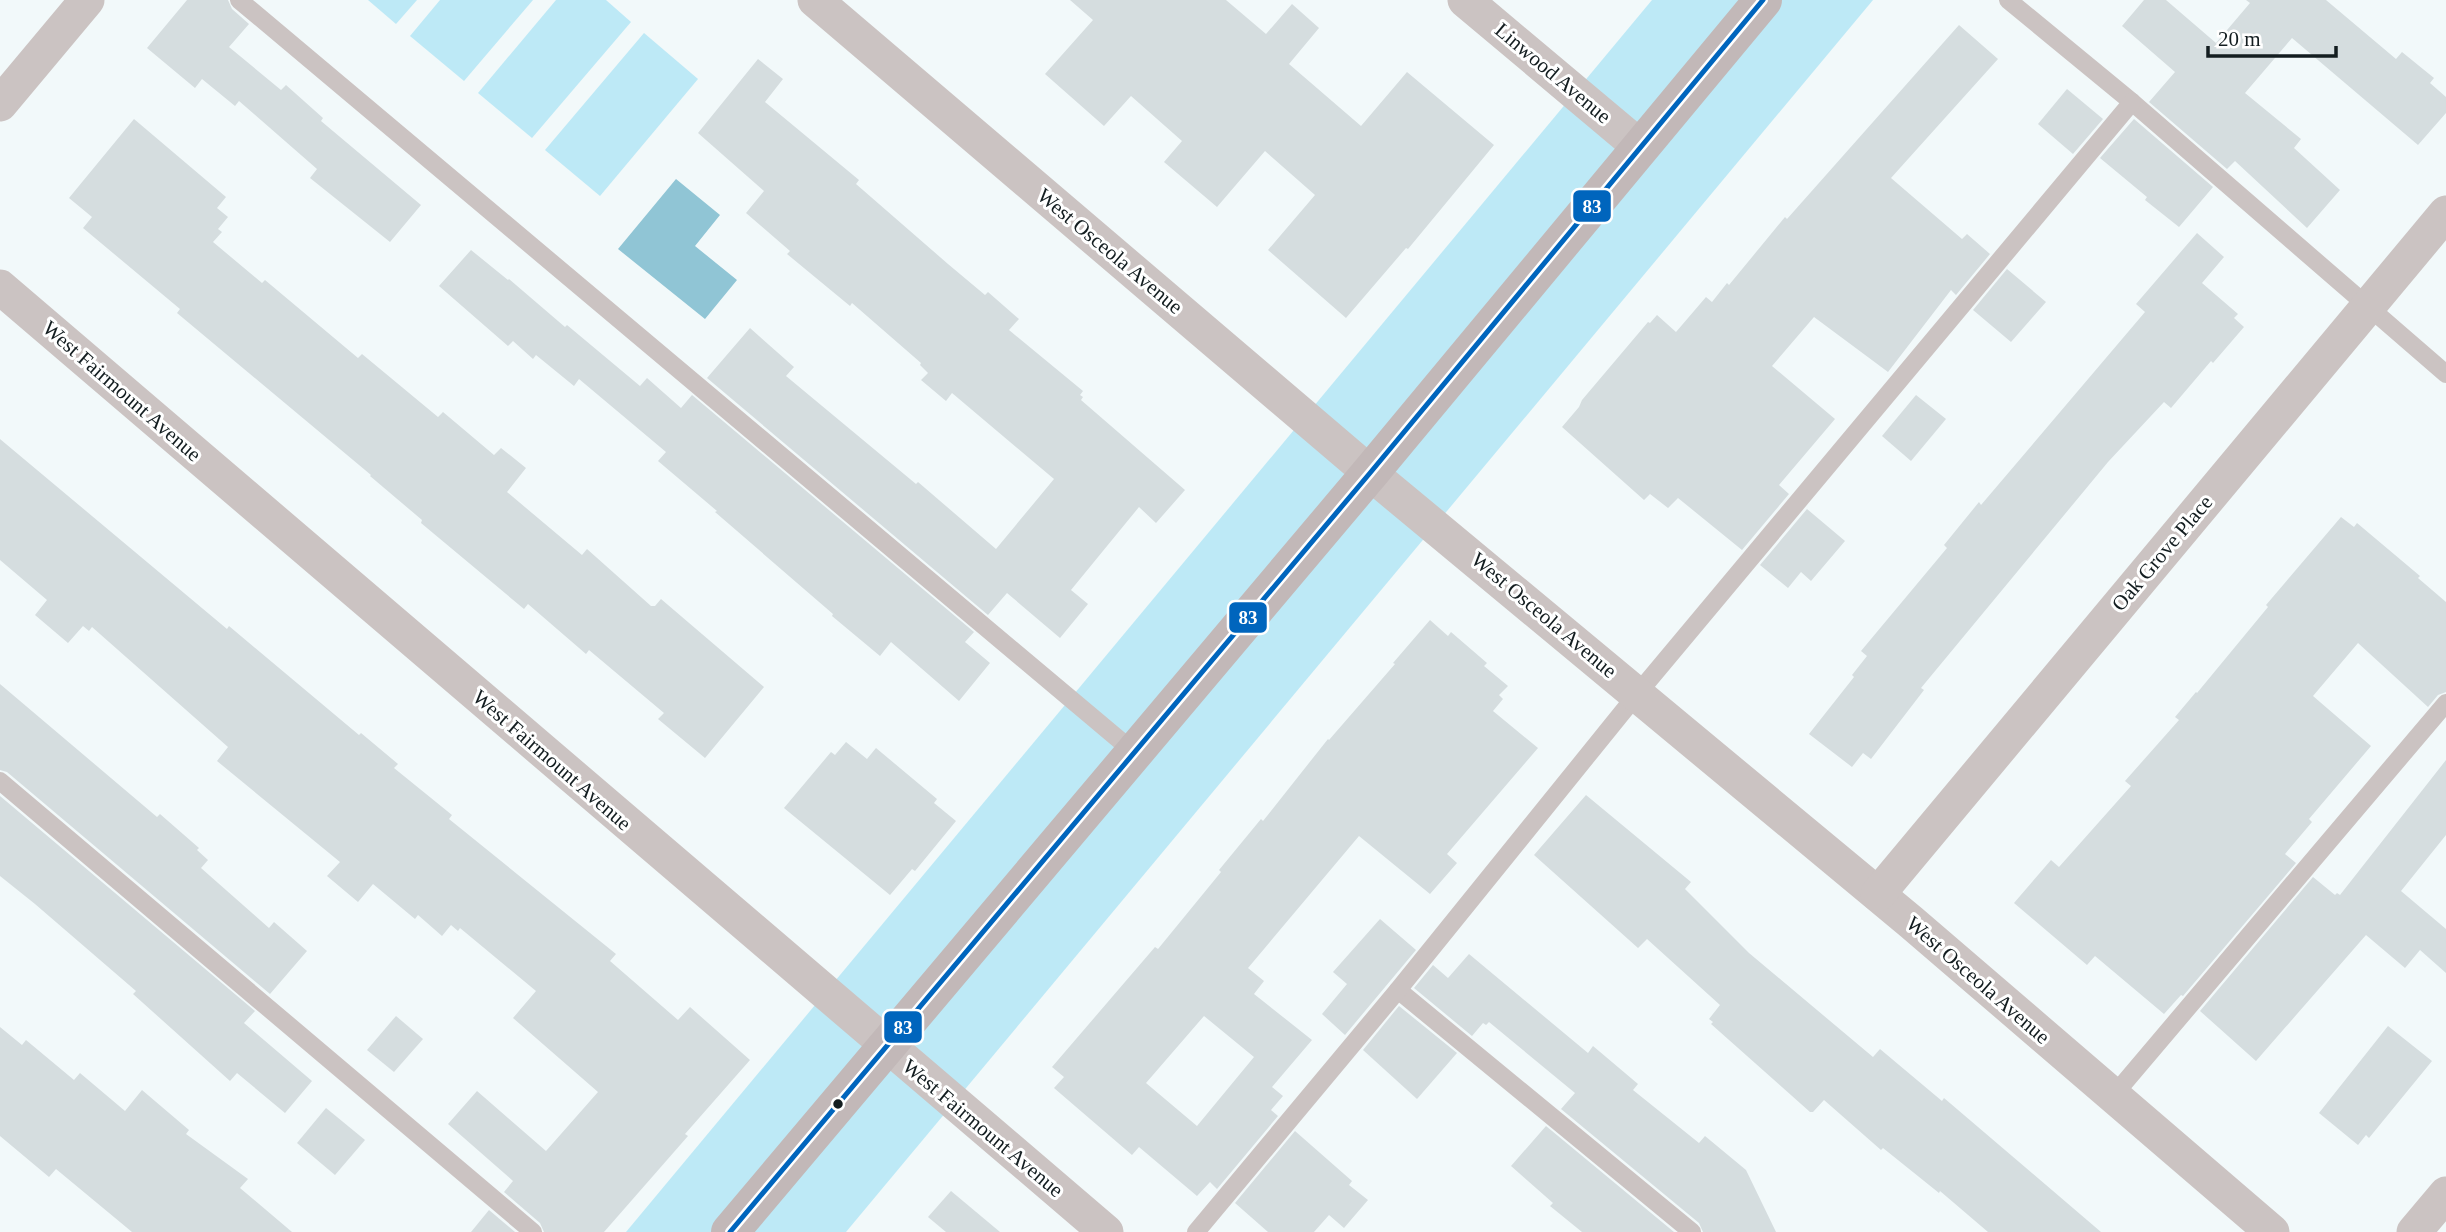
<svg xmlns="http://www.w3.org/2000/svg" width="2446" height="1232" font-family="'Times New Roman',serif">
<rect width="100%" height="100%" fill="#f2f9fa"/>
<g fill="#bde9f6">
<path d="M 368,0 L 417,0 L 396,24 Z"/>
<path d="M 440,0 L 533,0 L 464,81 L 410,36 Z"/>
<path d="M 556,0 L 606,0 L 631,22 L 532,138 L 478,93 Z"/>
<path d="M 1652,0 L 1873,0 L 846,1232 L 626,1232 Z"/>
<path d="M 644,33 L 698,79 L 600,196 L 545,150 Z"/>
</g>
<path fill="#90c5d5" d="M 676,179 L 720,215 L 695,246 L 737,280 L 705,319 L 618,249 Z"/>
<g fill="#d5dddf" fill-rule="evenodd">
<path d="M 187,0 L 228,0 L 232,9 L 249,24 L 229,47 L 281,90 L 286,85 L 323,118 L 321,121 L 421,205 L 390,242 L 310,178 L 317,169 L 239,101 L 235,106 L 202,79 L 195,88 L 147,48 Z"/>
<path d="M 1070,0 L 1226,0 L 1266,34 L 1292,4 L 1319,28 L 1289,64 L 1361,126 L 1407,72 L 1494,145 L 1408,249 L 1406,248 L 1346,318 L 1268,250 L 1315,195 L 1265,151 L 1217,207 L 1164,162 L 1182,141 L 1131,96 L 1104,126 L 1045,74 L 1093,20 Z"/>
<path d="M 2144,0 L 2166,0 L 2216,43 L 2250,3 L 2246,0 L 2326,0 L 2396,59 L 2402,52 L 2434,78 L 2430,83 L 2446,97 L 2446,113 L 2418,145 L 2292,38 L 2245,93 L 2301,139 L 2294,148 L 2340,190 L 2307,228 L 2235,161 L 2227,169 L 2149,102 L 2175,72 L 2122,26 Z"/>
<path d="M 1959,25 L 1998,59 L 1891,178 L 1962,239 L 1967,234 L 1990,254 L 1956,295 L 1951,290 L 1888,372 L 1814,317 L 1772,366 L 1835,419 L 1779,485 L 1789,494 L 1742,550 L 1678,498 L 1668,508 L 1650,494 L 1644,500 L 1562,427 L 1579,407 L 1582,400 L 1648,322 L 1650,323 L 1657,315 L 1676,332 L 1706,297 L 1712,302 L 1727,283 L 1729,285 L 1785,217 L 1787,219 Z"/>
<path d="M 758,59 L 783,79 L 765,102 L 859,180 L 856,184 L 948,264 L 985,295 L 988,292 L 1019,319 L 1009,330 L 1083,391 L 1080,395 L 1083,397 L 1081,400 L 1185,490 L 1156,523 L 1139,507 L 1071,590 L 1088,604 L 1060,638 L 1007,593 L 988,615 L 707,378 L 750,328 L 794,367 L 786,376 L 916,484 L 918,482 L 996,549 L 1054,479 L 952,393 L 946,401 L 921,380 L 928,373 L 920,365 L 921,363 L 852,303 L 850,306 L 787,254 L 790,251 L 746,213 L 764,191 L 698,133 Z"/>
<path d="M 2067,89 L 2103,119 L 2073,154 L 2038,124 Z"/>
<path d="M 134,119 L 226,197 L 217,208 L 228,217 L 218,229 L 222,232 L 213,242 L 262,283 L 265,280 L 358,358 L 362,354 L 438,417 L 443,412 L 494,455 L 501,448 L 526,468 L 507,492 L 582,555 L 587,549 L 651,606 L 655,606 L 661,599 L 764,687 L 705,758 L 658,719 L 664,713 L 589,650 L 586,654 L 528,604 L 524,609 L 421,523 L 422,520 L 370,476 L 371,475 L 177,313 L 180,309 L 83,228 L 92,217 L 69,198 Z"/>
<path d="M 2134,119 L 2213,187 L 2179,227 L 2145,200 L 2147,197 L 2100,158 Z"/>
<path d="M 2197,233 L 2224,257 L 2202,283 L 2238,314 L 2234,318 L 2244,327 L 2213,363 L 2211,361 L 2171,408 L 2164,402 L 2108,462 L 1921,688 L 1924,690 L 1871,759 L 1863,753 L 1852,767 L 1809,734 L 1854,677 L 1852,675 L 1867,656 L 1861,651 L 1947,548 L 1944,545 L 1979,502 L 1981,505 L 2145,312 L 2136,304 Z"/>
<path d="M 471,250 L 508,280 L 509,279 L 565,327 L 567,325 L 640,386 L 647,378 L 681,408 L 692,395 L 974,632 L 965,642 L 990,663 L 959,701 L 891,642 L 880,656 L 832,616 L 833,614 L 715,512 L 717,511 L 658,461 L 666,452 L 579,379 L 574,386 L 536,355 L 533,359 L 513,341 L 508,346 L 439,286 Z"/>
<path d="M 2007,269 L 2046,302 L 2011,342 L 1973,310 Z"/>
<path d="M 1916,395 L 1946,419 L 1911,461 L 1882,436 Z"/>
<path d="M 0,439 L 227,629 L 229,626 L 359,735 L 361,733 L 398,764 L 394,768 L 452,815 L 449,819 L 616,954 L 610,961 L 678,1020 L 690,1007 L 750,1060 L 685,1134 L 688,1136 L 604,1232 L 544,1232 L 540,1223 L 504,1192 L 513,1181 L 448,1124 L 477,1091 L 546,1151 L 598,1092 L 513,1018 L 536,991 L 460,928 L 458,931 L 451,925 L 442,936 L 418,915 L 415,919 L 373,884 L 358,902 L 327,876 L 340,862 L 217,761 L 228,747 L 92,627 L 89,631 L 83,626 L 68,643 L 35,615 L 47,600 L 0,560 Z"/>
<path d="M 1807,509 L 1845,541 L 1811,581 L 1801,572 L 1788,588 L 1760,565 Z"/>
<path d="M 2341,517 L 2354,527 L 2357,523 L 2420,576 L 2418,578 L 2446,602 L 2446,692 L 2438,695 L 2428,707 L 2358,643 L 2313,696 L 2371,746 L 2309,819 L 2312,822 L 2285,854 L 2296,863 L 2183,996 L 2181,995 L 2164,1014 L 2095,956 L 2087,965 L 2014,903 L 2051,860 L 2059,867 L 2131,786 L 2125,781 L 2179,720 L 2175,717 L 2196,692 L 2197,693 L 2268,607 L 2266,605 Z"/>
<path d="M 1430,620 L 1448,636 L 1451,632 L 1487,663 L 1484,666 L 1508,686 L 1499,695 L 1503,699 L 1493,711 L 1538,748 L 1447,854 L 1457,863 L 1430,894 L 1359,836 L 1248,968 L 1264,981 L 1254,994 L 1312,1040 L 1272,1087 L 1283,1096 L 1271,1110 L 1278,1116 L 1217,1189 L 1210,1182 L 1197,1196 L 1139,1147 L 1132,1155 L 1054,1088 L 1064,1077 L 1052,1067 L 1155,947 L 1158,949 L 1221,872 L 1219,870 L 1261,819 L 1263,821 L 1328,739 L 1329,740 L 1395,664 L 1393,663 ZM 1204,1016 L 1254,1057 L 1197,1126 L 1146,1083 Z"/>
<path d="M 0,684 L 157,817 L 160,814 L 199,848 L 197,850 L 208,860 L 201,868 L 269,928 L 274,922 L 307,951 L 270,994 L 7,772 L 0,770 Z"/>
<path d="M 846,742 L 867,759 L 876,748 L 937,799 L 934,803 L 956,821 L 915,871 L 912,869 L 890,895 L 784,808 L 831,752 L 835,755 Z"/>
<path d="M 2446,760 L 2446,835 L 2401,891 L 2446,929 L 2446,973 L 2420,950 L 2405,968 L 2366,935 L 2256,1061 L 2200,1011 L 2313,877 L 2335,895 L 2337,893 L 2340,895 Z"/>
<path d="M 1586,795 L 1691,882 L 1685,889 L 1749,953 L 1873,1057 L 1880,1049 L 1942,1101 L 1944,1098 L 2101,1232 L 1988,1232 L 1940,1191 L 1939,1193 L 1883,1148 L 1881,1150 L 1824,1100 L 1813,1112 L 1810,1112 L 1711,1024 L 1713,1022 L 1709,1019 L 1720,1005 L 1647,939 L 1638,948 L 1534,855 Z"/>
<path d="M 0,796 L 255,1011 L 244,1023 L 312,1081 L 285,1113 L 237,1073 L 230,1081 L 133,994 L 136,991 L 35,904 L 0,876 Z"/>
<path d="M 1380,919 L 1416,950 L 1345,1035 L 1322,1014 L 1347,984 L 1333,972 Z"/>
<path d="M 1469,954 L 1588,1053 L 1593,1046 L 1638,1084 L 1633,1090 L 1699,1143 L 1705,1136 L 1746,1170 L 1776,1232 L 1703,1232 L 1699,1223 L 1561,1109 L 1575,1093 L 1489,1022 L 1486,1025 L 1483,1023 L 1472,1036 L 1414,988 L 1433,965 L 1448,978 Z"/>
<path d="M 1399,1006 L 1457,1053 L 1417,1099 L 1363,1050 Z"/>
<path d="M 396,1016 L 423,1039 L 394,1072 L 367,1050 Z"/>
<path d="M 2388,1026 L 2432,1061 L 2369,1138 L 2366,1135 L 2358,1145 L 2319,1113 Z"/>
<path d="M 0,1027 L 22,1045 L 26,1040 L 74,1080 L 80,1073 L 125,1111 L 142,1090 L 189,1130 L 186,1134 L 248,1179 L 240,1188 L 292,1232 L 132,1232 L 56,1169 L 49,1177 L 0,1136 Z"/>
<path d="M 326,1108 L 365,1140 L 335,1175 L 297,1143 Z"/>
<path d="M 1546,1126 L 1674,1232 L 1582,1232 L 1550,1206 L 1553,1203 L 1511,1166 Z"/>
<path d="M 1295,1131 L 1352,1181 L 1349,1185 L 1368,1200 L 1344,1228 L 1329,1215 L 1314,1232 L 1268,1232 L 1235,1203 Z"/>
<path d="M 951,1191 L 1000,1232 L 946,1232 L 928,1217 Z"/>
<path d="M 489,1210 L 515,1232 L 471,1232 Z"/>
</g>
<g fill="none" stroke-linecap="round" stroke-linejoin="round">
<g stroke="#cbc3c2" stroke-width="18">
<path d="M 239,0 L 1135,753"/>
<path d="M 2008,0 L 2132,102 L 2446,374"/>
<path d="M 0,781 L 533,1232"/>
<path d="M 1398,990 L 1692,1232"/>
<path d="M 2113,1096 L 2446,703"/>
<path d="M 1196,1232 L 1398,990 L 1638,693 L 2132,102"/>
</g>
<g stroke="#cbc3c2" stroke-width="35">
<path d="M 815,0 L 1370,473 L 1911,922 L 2272,1232"/>
<path d="M 1465,0 L 1640,147"/>
<path d="M 0,104 L 87,0"/>
<path d="M 0,287 L 1106,1232"/>
<path d="M 1878,894 L 2446,213"/>
<path d="M 2414,1232 L 2446,1194"/>
</g>
<path stroke="#c2b8b8" stroke-width="38" d="M 730,1232 L 1370,473 L 1763,0"/>
<g stroke="#fff" stroke-width="10">
<path id="bus-1" d="M 730,1232 L 1370,473 L 1763,0"/>
</g>
<use href="#bus-1" stroke="#0065bd" stroke-width="5"/>
</g>
<circle fill="#131d20" stroke="#fff" stroke-width="2.5" cx="838" cy="1104" r="6"/>
<g text-anchor="middle" dominant-baseline="central" stroke-width="6" stroke-linejoin="round" paint-order="stroke">
<g font-size="21" fill="#131d20" stroke="#fff">
<text transform="translate(1553 73) rotate(40)">Linwood Avenue</text>
<text transform="translate(1110 251) rotate(40)">West Osceola Avenue</text>
<text transform="translate(122 391) rotate(41)">West Fairmount Avenue</text>
<text transform="translate(2162 553) rotate(-50)">Oak Grove Place</text>
<text transform="translate(1544 615) rotate(40)">West Osceola Avenue</text>
<text transform="translate(552 760) rotate(41)">West Fairmount Avenue</text>
<text transform="translate(1978 980) rotate(41)">West Osceola Avenue</text>
<text transform="translate(983 1128) rotate(40)">West Fairmount Avenue</text>
</g>
</g>
<g stroke="#fff" stroke-width="2.5">
<rect x="1572" y="189" width="40" height="34" rx="7" fill="#0065bd"/>
<rect x="1228" y="601" width="40" height="33" rx="7" fill="#0065bd"/>
<rect x="883" y="1010" width="40" height="34" rx="7" fill="#0065bd"/>
</g>
<g font-size="19" text-anchor="middle" font-weight="bold" fill="#fff">
<text x="1592" y="213">83</text>
<text x="1248" y="624">83</text>
<text x="903" y="1034">83</text>
</g>
<path d="M2208 46v10h128v-10" fill="none" stroke="#131d20" stroke-width="3.5"/>
<text x="2218" y="46" font-size="21" fill="#131d20" stroke="#ffffff" stroke-width="5" paint-order="stroke">20 m</text>
</svg>
